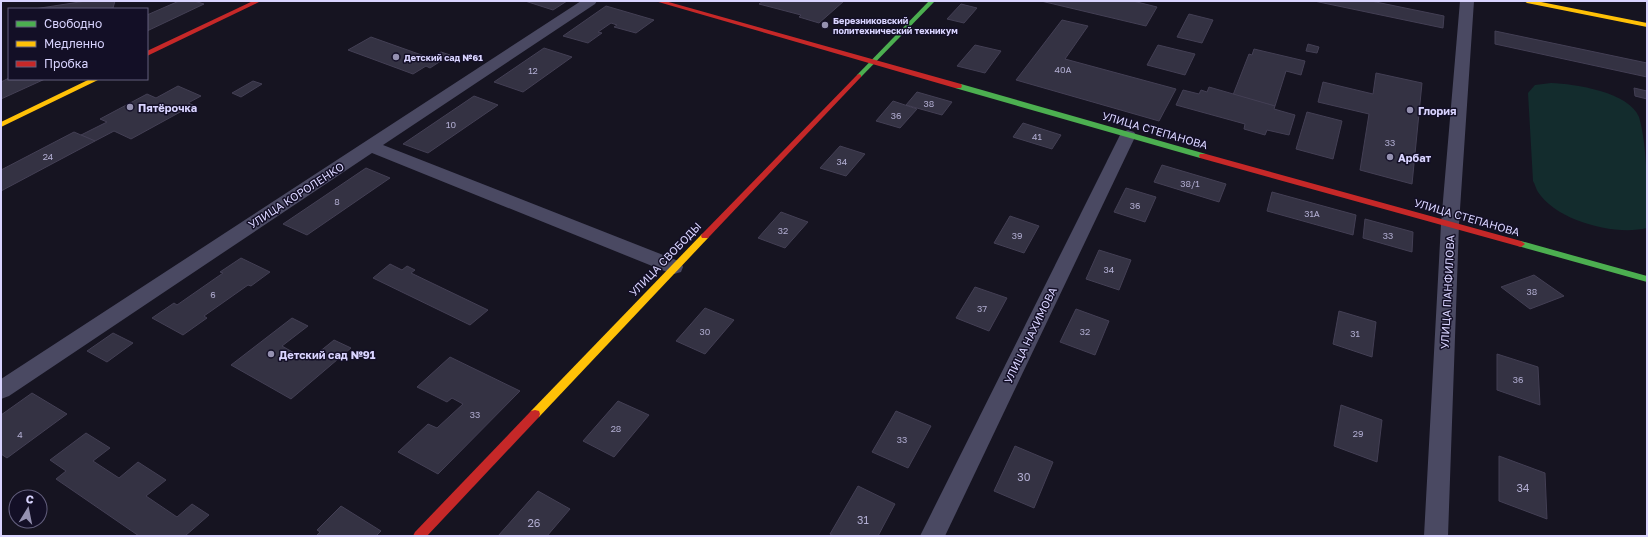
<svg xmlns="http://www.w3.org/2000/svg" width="1648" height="537" font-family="'Golos Text',sans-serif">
<rect width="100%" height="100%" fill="#161421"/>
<path fill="#132c2d" d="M 1551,83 C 1575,84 1629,92 1639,117 C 1648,148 1647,195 1647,228 C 1615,236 1557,221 1538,192 C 1536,189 1535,184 1533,181 L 1528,93 L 1535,85 Z"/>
<g fill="#343243" stroke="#433f54">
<path d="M 86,1 L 115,1 L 113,8 L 108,9 L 34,9 Z"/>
<path d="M 179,1 L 194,1 L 204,4 L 147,31 L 147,15 Z"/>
<path d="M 525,1 L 567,1 L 553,10 Z"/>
<path d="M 763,1 L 844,1 L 819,23 L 799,17 L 801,15 L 759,4 Z"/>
<path d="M 1041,1 L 1133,1 L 1157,7 L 1146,26 Z"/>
<path d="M 1314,1 L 1371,1 L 1444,16 L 1443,28 Z"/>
<path d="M 961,4 L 977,8 L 964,23 L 947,19 Z"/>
<path d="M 606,6 L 654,20 L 636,33 L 614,27 L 617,25 L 611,23 L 598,32 L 602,33 L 588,43 L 563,36 Z"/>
<path d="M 1189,14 L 1213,20 L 1202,43 L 1177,37 Z"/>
<path d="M 1062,20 L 1088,26 L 1065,59 L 1176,89 L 1159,121 L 1016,80 Z"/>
<path d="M 1495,31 L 1647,63 L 1647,77 L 1495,44 Z"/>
<path d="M 371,37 L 430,58 L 441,52 L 450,55 L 430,68 L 426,66 L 413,74 L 348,50 Z"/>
<path d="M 1308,44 L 1319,47 L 1317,53 L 1306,51 Z"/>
<path d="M 975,45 L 1001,51 L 985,73 L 957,66 Z"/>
<path d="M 1158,45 L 1195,54 L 1185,75 L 1147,65 Z"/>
<path d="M 544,48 L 572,57 L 523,92 L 494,82 Z"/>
<path d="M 1254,49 L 1305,61 L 1301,75 L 1286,71 L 1275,106 L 1233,95 L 1249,54 L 1252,55 Z"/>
<path d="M 1376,73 L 1422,83 L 1412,184 L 1360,170 L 1369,114 L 1318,102 L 1323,82 L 1373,94 Z"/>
<path d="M 9,78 L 9,79 L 45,79 L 1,99 L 1,82 Z"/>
<path d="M 253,81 L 262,84 L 241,97 L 232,93 Z"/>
<path d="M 178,86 L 201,96 L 188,103 L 193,105 L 131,139 L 114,131 L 95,141 L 81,135 L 107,122 L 100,119 L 147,94 L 156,98 Z"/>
<path d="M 1209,87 L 1275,106 L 1274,109 L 1295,115 L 1289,135 L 1267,130 L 1265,135 L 1244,129 L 1245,124 L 1176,105 L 1183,90 L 1199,94 L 1201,90 L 1207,92 Z"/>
<path d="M 1634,88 L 1647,91 L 1647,99 L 1635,96 Z"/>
<path d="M 917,92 L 952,102 L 942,115 L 906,105 Z"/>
<path d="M 474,96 L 498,105 L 428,153 L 403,144 Z"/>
<path d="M 893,101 L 917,109 L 900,128 L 876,121 Z"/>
<path d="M 1307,112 L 1342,121 L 1333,159 L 1296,149 Z"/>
<path d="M 1023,123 L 1061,135 L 1052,149 L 1013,137 Z"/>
<path d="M 74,132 L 95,141 L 1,191 L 1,170 Z"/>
<path d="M 840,146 L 865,154 L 846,176 L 820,168 Z"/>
<path d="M 1162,165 L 1226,184 L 1219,202 L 1154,182 Z"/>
<path d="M 366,168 L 390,178 L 307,235 L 283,224 Z"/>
<path d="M 1126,188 L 1156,197 L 1145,222 L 1114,212 Z"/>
<path d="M 1272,192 L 1356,215 L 1353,235 L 1267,211 Z"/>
<path d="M 781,212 L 808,222 L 785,248 L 758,238 Z"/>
<path d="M 1010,216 L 1039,226 L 1024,253 L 994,243 Z"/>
<path d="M 1365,219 L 1413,232 L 1412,252 L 1363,238 Z"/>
<path d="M 1099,250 L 1131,260 L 1119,290 L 1086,279 Z"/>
<path d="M 241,258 L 270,272 L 251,286 L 248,285 L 204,316 L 207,318 L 183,335 L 152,318 L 174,303 L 177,305 L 223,273 L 220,272 Z"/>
<path d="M 390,264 L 402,270 L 407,266 L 415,270 L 411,273 L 488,310 L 470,325 L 373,278 Z"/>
<path d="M 1534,275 L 1564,296 L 1530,309 L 1501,287 Z"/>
<path d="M 975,287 L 1007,298 L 989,331 L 956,318 Z"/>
<path d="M 705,308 L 734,320 L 705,354 L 676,341 Z"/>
<path d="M 1076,309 L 1109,321 L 1095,355 L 1060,342 Z"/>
<path d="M 1339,311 L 1376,322 L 1372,357 L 1333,344 Z"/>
<path d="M 292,318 L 308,326 L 282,346 L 308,361 L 334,340 L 351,348 L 291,399 L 231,365 Z"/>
<path d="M 113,333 L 133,343 L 107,362 L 87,351 Z"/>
<path d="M 1497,354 L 1538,367 L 1540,405 L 1497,390 Z"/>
<path d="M 450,357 L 520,391 L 438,474 L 398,452 L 428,424 L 437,428 L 463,404 L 452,398 L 447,402 L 417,387 Z"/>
<path d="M 32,393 L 67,414 L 7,458 L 1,454 L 1,415 Z"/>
<path d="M 618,401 L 649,415 L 614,457 L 583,441 Z"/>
<path d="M 1341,405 L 1382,420 L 1377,462 L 1334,446 Z"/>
<path d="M 896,411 L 931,426 L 908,468 L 872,452 Z"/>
<path d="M 86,433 L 110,448 L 93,461 L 119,478 L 138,462 L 166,480 L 146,496 L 177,517 L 192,504 L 209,515 L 185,536 L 139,536 L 56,479 L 66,471 L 50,460 Z"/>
<path d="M 1015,446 L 1053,462 L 1034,508 L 994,491 Z"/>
<path d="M 1499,456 L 1545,473 L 1547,519 L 1499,501 Z"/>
<path d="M 858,486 L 895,504 L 878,536 L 834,536 L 830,534 Z"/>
<path d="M 538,491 L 570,509 L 547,536 L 498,536 Z"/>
<path d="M 341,506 L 381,531 L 376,536 L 316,536 L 320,532 L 317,530 Z"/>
</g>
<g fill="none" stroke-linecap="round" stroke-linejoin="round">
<g fill="#4a4962" fill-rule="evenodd">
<path d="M 581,1 L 597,1 L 595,4 L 383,145 L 681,262 L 683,267 L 681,272 L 674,274 L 667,272 L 372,153 L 9,396 L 1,399 L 1,379 Z"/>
<path d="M 1460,1 L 1474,1 L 1459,224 L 1448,536 L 1424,536 L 1441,224 Z"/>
<path d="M 1128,130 L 1134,132 L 1136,135 L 945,536 L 920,536 L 1120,135 L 1122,132 Z"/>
</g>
<g fill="#4caf50" fill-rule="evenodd">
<path d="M 929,1 L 935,1 L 861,77 L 857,77 L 857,75 Z"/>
<path d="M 955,84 L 961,84 L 1206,154 L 1207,156 L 1203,158 L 1200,158 L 955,88 Z"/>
<path d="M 1521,241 L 1647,276 L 1647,282 L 1518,246 L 1517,244 Z"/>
</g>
<g fill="#ffc107" fill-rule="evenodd">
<path d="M 1524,1 L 1536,1 L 1647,23 L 1647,27 L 1527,3 Z"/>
<path d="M 90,79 L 100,79 L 1,127 L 1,122 Z"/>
<path d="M 705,233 L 708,234 L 709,236 L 708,238 L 539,417 L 535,418 L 531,417 L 530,414 L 531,411 L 702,234 Z"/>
</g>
<g fill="#c62828" fill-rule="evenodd">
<path d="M 253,1 L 261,1 L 147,56 L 147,51 Z"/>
<path d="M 655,1 L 665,1 L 961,84 L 962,86 L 961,88 L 955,88 Z"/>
<path d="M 859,74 L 861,75 L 861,77 L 708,238 L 702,238 L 701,236 L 702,234 L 857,75 Z"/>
<path d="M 1200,154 L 1206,154 L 1521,241 L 1525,244 L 1521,247 L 1200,158 L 1199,156 Z"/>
<path d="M 535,410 L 539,411 L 540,414 L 539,417 L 427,536 L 413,536 L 415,532 L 531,411 Z"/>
</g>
</g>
<g fill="#9591b1" stroke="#130f26" stroke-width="1.5">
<circle cx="825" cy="25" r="4"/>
<circle cx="396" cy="57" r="4"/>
<circle cx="130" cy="107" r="4"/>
<circle cx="1410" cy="110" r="4"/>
<circle cx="1390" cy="157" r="4"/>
<circle cx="271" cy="354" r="4"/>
</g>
<g text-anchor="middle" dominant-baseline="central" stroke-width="3" stroke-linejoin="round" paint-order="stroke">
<g font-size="9" font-weight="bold" fill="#d9d4ff" stroke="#130f26" text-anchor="start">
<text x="833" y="20">Березниковский<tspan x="833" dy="10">политехнический техникум</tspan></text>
<text x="404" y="57">Детский сад №61</text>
</g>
<g font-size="9" fill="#b0acd0">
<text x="1063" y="69">40А</text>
<text x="533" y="70">12</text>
<text x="929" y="103">38</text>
<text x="896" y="115">36</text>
<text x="451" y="124">10</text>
<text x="1037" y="136">41</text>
<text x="1390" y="142">33</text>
<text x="48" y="156">24</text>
<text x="842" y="161">34</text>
<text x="1190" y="183">38/1</text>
<text x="337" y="201">8</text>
<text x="1135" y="205">36</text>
<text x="1312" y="213">31А</text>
<text x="783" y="230">32</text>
<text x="1017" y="235">39</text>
<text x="1388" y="235">33</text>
<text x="1109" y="269">34</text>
<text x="1532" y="291">38</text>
<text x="213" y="294">6</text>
<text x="982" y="308">37</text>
<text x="705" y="331">30</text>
<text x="1085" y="331">32</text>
<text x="1355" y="333">31</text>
<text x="1518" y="379">36</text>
<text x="475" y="414">33</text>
<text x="616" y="428">28</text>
<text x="1358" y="433">29</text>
<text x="20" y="434">4</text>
<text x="902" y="439">33</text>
</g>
<g font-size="11" font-weight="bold" fill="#d9d4ff" stroke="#130f26" text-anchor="start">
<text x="138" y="107">Пятёрочка</text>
<text x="1418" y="110">Глория</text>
<text x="1398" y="157">Арбат</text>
<text x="279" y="354">Детский сад №91</text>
</g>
<g font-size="11" fill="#d9d4ff" stroke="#130f26">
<text transform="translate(1155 130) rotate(16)">УЛИЦА СТЕПАНОВА</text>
<text transform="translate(296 195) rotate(-33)">УЛИЦА КОРОЛЕНКО</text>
<text transform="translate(1467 217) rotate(16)">УЛИЦА СТЕПАНОВА</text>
<text transform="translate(665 259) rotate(-46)">УЛИЦА СВОБОДЫ</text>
<text transform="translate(1447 292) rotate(-87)">УЛИЦА ПАНФИЛОВА</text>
<text transform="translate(1030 335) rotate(-64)">УЛИЦА НАХИМОВА</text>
</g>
<g font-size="11" fill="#b0acd0">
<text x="1024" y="476">30</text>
<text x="1523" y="487">34</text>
<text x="863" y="519">31</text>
<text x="534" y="522">26</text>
</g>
</g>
<rect width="1648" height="537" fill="none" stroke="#d9d4ff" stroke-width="4"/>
<rect x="8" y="8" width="140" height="72" fill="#130f26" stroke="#625e7d"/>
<rect x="16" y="21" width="20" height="6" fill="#4caf50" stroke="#625e7d"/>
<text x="44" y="28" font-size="12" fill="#d9d4ff">Свободно</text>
<rect x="16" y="41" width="20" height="6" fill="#ffc107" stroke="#625e7d"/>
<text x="44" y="48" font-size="12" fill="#d9d4ff">Медленно</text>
<rect x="16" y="61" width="20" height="6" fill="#c62828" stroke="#625e7d"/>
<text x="44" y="68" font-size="12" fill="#d9d4ff">Пробка</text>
<g transform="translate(28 509) rotate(10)"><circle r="19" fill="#130f26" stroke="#625e7d"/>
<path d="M0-3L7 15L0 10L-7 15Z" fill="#9591b1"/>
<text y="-6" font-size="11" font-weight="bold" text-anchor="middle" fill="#d9d4ff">С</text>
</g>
</svg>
